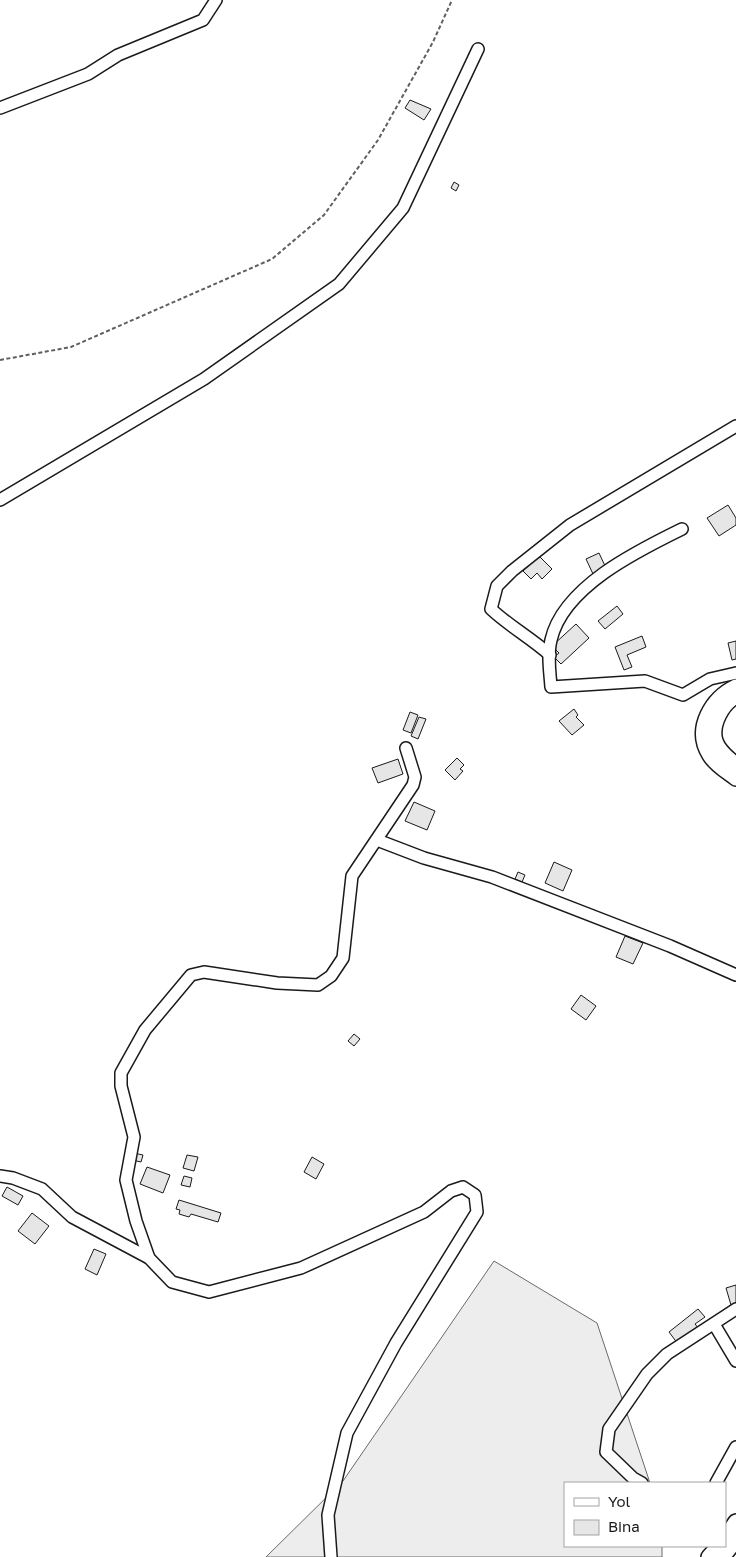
<svg xmlns="http://www.w3.org/2000/svg" width="736" height="1557" font-family="'Golos Text',sans-serif">
<rect width="100%" height="100%" fill="#fff"/>
<path fill="#ededed" stroke="#6a6a6a" d="M 494,1261 L 597,1323 L 650,1483 L 565,1483 L 565,1546 L 662,1546 L 662,1557 L 266,1557 L 343,1481 Z"/>
<g fill="#e6e6e6" stroke="#1a1a1a">
<path d="M 410,100 L 431,109 L 424,120 L 405,108 Z"/>
<path d="M 454,182 L 459,185 L 456,191 L 451,188 Z"/>
<path d="M 728,505 L 736,518 L 736,525 L 719,536 L 707,518 Z"/>
<path d="M 599,553 L 606,568 L 593,574 L 586,559 Z"/>
<path d="M 539,556 L 552,569 L 542,579 L 537,573 L 531,579 L 523,571 Z"/>
<path d="M 617,606 L 623,614 L 605,629 L 598,621 Z"/>
<path d="M 576,624 L 589,638 L 561,664 L 554,657 L 559,653 L 552,646 Z"/>
<path d="M 642,636 L 646,647 L 627,655 L 632,667 L 624,670 L 615,647 Z"/>
<path d="M 736,641 L 736,659 L 732,660 L 728,643 Z"/>
<path d="M 574,709 L 578,715 L 576,717 L 584,725 L 572,735 L 559,721 Z"/>
<path d="M 410,712 L 418,715 L 411,733 L 403,730 Z"/>
<path d="M 419,717 L 426,719 L 418,739 L 411,736 Z"/>
<path d="M 457,758 L 464,765 L 460,769 L 463,771 L 455,780 L 445,770 Z"/>
<path d="M 398,759 L 403,774 L 378,783 L 372,768 Z"/>
<path d="M 414,802 L 435,811 L 427,830 L 405,821 Z"/>
<path d="M 554,862 L 572,870 L 563,891 L 545,883 Z"/>
<path d="M 518,872 L 525,875 L 522,882 L 515,879 Z"/>
<path d="M 625,936 L 643,943 L 633,964 L 616,957 Z"/>
<path d="M 581,995 L 596,1006 L 586,1020 L 571,1009 Z"/>
<path d="M 354,1034 L 360,1039 L 354,1046 L 348,1041 Z"/>
<path d="M 134,1153 L 143,1155 L 141,1162 L 132,1160 Z"/>
<path d="M 187,1155 L 198,1157 L 194,1171 L 183,1168 Z"/>
<path d="M 312,1157 L 324,1164 L 316,1179 L 304,1172 Z"/>
<path d="M 147,1167 L 170,1175 L 163,1193 L 140,1184 Z"/>
<path d="M 184,1176 L 192,1178 L 190,1187 L 181,1185 Z"/>
<path d="M 7,1187 L 23,1196 L 18,1205 L 2,1196 Z"/>
<path d="M 179,1200 L 221,1213 L 218,1222 L 191,1214 L 189,1217 L 179,1214 L 180,1210 L 176,1209 Z"/>
<path d="M 32,1213 L 49,1226 L 35,1244 L 18,1231 Z"/>
<path d="M 94,1249 L 106,1254 L 97,1275 L 85,1269 Z"/>
<path d="M 736,1285 L 736,1303 L 731,1305 L 726,1288 Z"/>
<path d="M 698,1309 L 705,1317 L 695,1324 L 699,1329 L 678,1344 L 669,1332 Z"/>
</g>
<g fill="none" stroke-linecap="round" stroke-linejoin="round">
<g stroke="#1a1a1a" stroke-width="14">
<g id="minor">
<path d="M 0,108 L 88,74 L 118,55 L 203,20 L 216,0"/>
<path d="M 0,500 L 204,379 L 339,284 L 403,208 L 478,49"/>
<path d="M 682,529 C 637,551 563,587 551,640 C 547,655 550,672 551,687 L 645,681 L 683,695 L 710,679 L 736,673"/>
<path d="M 550,655 C 531,638 509,626 491,609 L 497,586 L 512,571 L 570,525 L 736,426"/>
<path d="M 377,840 L 424,858 L 492,877 L 670,946 L 736,975"/>
<path d="M 0,1176 L 13,1178 L 42,1189 L 72,1217 L 149,1258 L 172,1282 L 209,1292 L 301,1268 L 424,1212 L 451,1191 L 463,1187 L 475,1195 L 477,1212 L 396,1343 L 347,1433 L 328,1515 L 331,1557"/>
<path d="M 149,1258 L 136,1221 L 126,1180 L 134,1137 L 121,1086 L 121,1073 L 145,1030 L 191,975 L 204,972 L 277,983 L 318,985 L 331,976 L 343,958 L 352,876 L 413,785 L 415,777 L 406,748"/>
<path d="M 714,1324 L 736,1361"/>
<path d="M 642,1483 L 633,1478 L 606,1452 L 609,1429 L 647,1374 L 667,1354 L 736,1309"/>
<path d="M 716,1483 L 736,1447"/>
</g>
</g>
<g stroke="#1a1a1a" stroke-width="18">
<g id="secondary">
<path d="M 736,687 C 713,698 693,728 710,755 C 716,765 727,771 736,778"/>
<path d="M 736,696 C 722,703 710,725 715,741 C 718,750 728,759 736,765"/>
<path d="M 725,1539 L 736,1522"/>
<path d="M 709,1557 L 719,1546"/>
<path d="M 722,1557 L 736,1540"/>
</g>
</g>
<path stroke="#5f5f5f" stroke-width="2" stroke-dasharray="4 2.5" stroke-linecap="butt" d="M 0,360 L 71,347 L 272,259 L 324,215 L 378,140 L 433,42 L 452,0"/>
<use href="#minor" stroke="#fff" stroke-width="11"/>
<use href="#secondary" stroke="#fff" stroke-width="15"/>
</g>
<rect x="564" y="1482" width="162" height="65" fill="#ffffff" stroke="#a3a3a3"/>
<rect x="574" y="1498" width="25" height="8" fill="#ffffff" stroke="#a3a3a3"/>
<text x="608" y="1507" font-size="15" fill="#1a1a1a">Yol</text>
<rect x="574" y="1520" width="25" height="15" fill="#e6e6e6" stroke="#a3a3a3"/>
<text x="608" y="1532" font-size="15" fill="#1a1a1a">Bina</text>
</svg>
